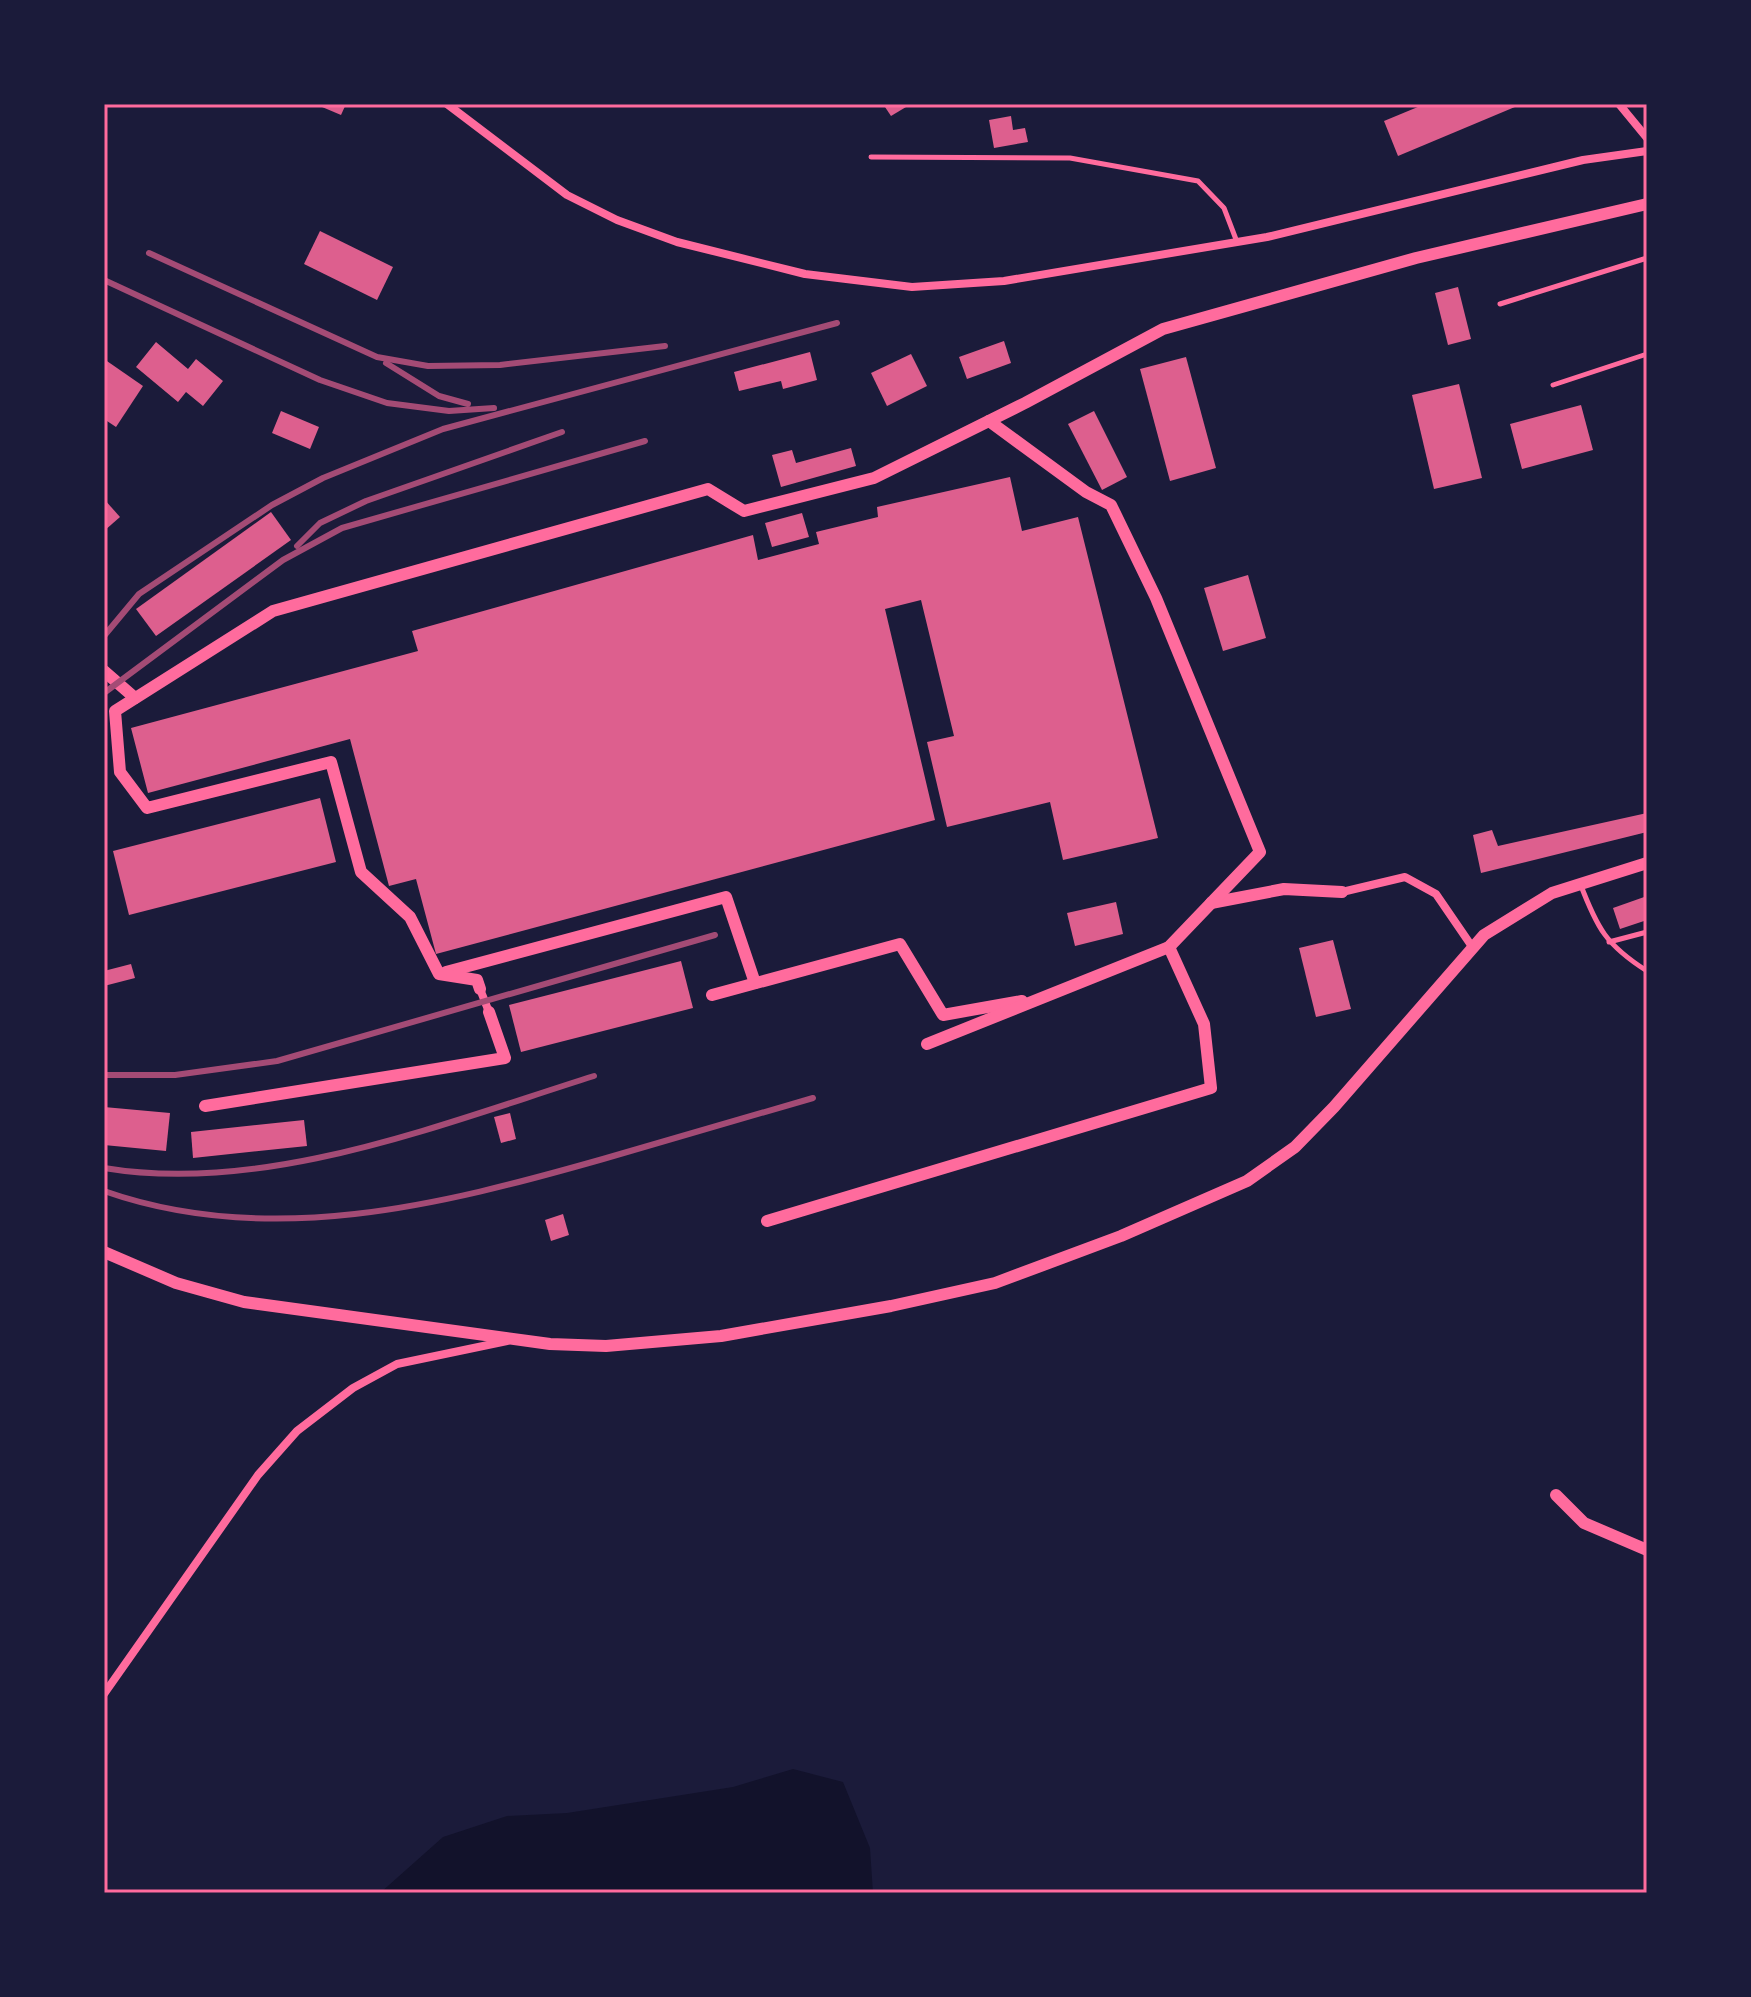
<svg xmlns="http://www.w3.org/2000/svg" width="1751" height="1997" font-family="Montserrat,sans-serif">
<rect width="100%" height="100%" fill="#1b1b3a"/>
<path fill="#12122b" d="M 793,1769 L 843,1782 L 870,1848 L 873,1893 L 380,1893 L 443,1837 L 507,1816 L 567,1813 L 733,1787 Z"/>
<g fill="#dd5f8e">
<path d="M 315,104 L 346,104 L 341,115 Z"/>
<path d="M 883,104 L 911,104 L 891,116 Z"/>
<path d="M 1425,104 L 1522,104 L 1398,156 L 1384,121 Z"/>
<path d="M 1011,116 L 1013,130 L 1025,128 L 1028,142 L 994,148 L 989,120 Z"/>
<path d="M 320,231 L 393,267 L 377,300 L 304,264 Z"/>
<path d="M 1458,287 L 1471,339 L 1448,345 L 1435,293 Z"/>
<path d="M 1004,341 L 1011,363 L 967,379 L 959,357 Z"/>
<path d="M 156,342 L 188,369 L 196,359 L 223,381 L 203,406 L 186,392 L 178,402 L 136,367 Z"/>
<path d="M 810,352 L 817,380 L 783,389 L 781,381 L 739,391 L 734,372 Z"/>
<path d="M 911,354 L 927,386 L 887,406 L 871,373 Z"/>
<path d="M 1186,357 L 1216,468 L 1170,481 L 1140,369 Z"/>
<path d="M 104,359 L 143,386 L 116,427 L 104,419 Z"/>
<path d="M 1459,384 L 1482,478 L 1434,489 L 1412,395 Z"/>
<path d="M 1581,405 L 1593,450 L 1522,469 L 1510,424 Z"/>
<path d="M 281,411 L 319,427 L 310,449 L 272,433 Z"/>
<path d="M 1094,411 L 1127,477 L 1102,490 L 1068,424 Z"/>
<path d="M 851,448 L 856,466 L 781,487 L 772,455 L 792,450 L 796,463 Z"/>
<path d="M 1010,477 L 1022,531 L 1078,517 L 1158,838 L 1063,860 L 1050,802 L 947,827 L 927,742 L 954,736 L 921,600 L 885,609 L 935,820 L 436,954 L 416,879 L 389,886 L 350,739 L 148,793 L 131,728 L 418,651 L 412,631 L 753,535 L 758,560 L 819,544 L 816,532 L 878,517 L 877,507 Z"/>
<path d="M 104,499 L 120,517 L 104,531 Z"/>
<path d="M 271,512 L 291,540 L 156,636 L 136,609 Z"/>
<path d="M 802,513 L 809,537 L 772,547 L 765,523 Z"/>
<path d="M 1248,575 L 1266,638 L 1223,651 L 1204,588 Z"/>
<path d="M 320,798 L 336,862 L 129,915 L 113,851 Z"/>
<path d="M 1647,813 L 1647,832 L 1481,873 L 1473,835 L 1492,830 L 1498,846 Z"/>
<path d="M 1647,896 L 1647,920 L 1620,929 L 1613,908 Z"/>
<path d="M 1116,902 L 1123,934 L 1075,946 L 1067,913 Z"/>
<path d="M 1333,940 L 1351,1009 L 1316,1017 L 1299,948 Z"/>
<path d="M 681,961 L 693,1008 L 521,1052 L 509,1005 Z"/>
<path d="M 131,964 L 135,978 L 104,986 L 104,971 Z"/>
<path d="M 104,1107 L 170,1113 L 166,1151 L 104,1145 Z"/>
<path d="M 510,1113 L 516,1139 L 501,1143 L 494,1117 Z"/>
<path d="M 304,1120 L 307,1146 L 193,1158 L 191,1132 Z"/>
<path d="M 563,1214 L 569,1235 L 551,1241 L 545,1220 Z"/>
</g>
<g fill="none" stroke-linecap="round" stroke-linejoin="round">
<g stroke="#ff6b9d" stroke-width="5">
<path d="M 871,157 L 1070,158 L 1198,181 L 1224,208 L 1237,242"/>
<path d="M 1500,304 L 1647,258"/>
<path d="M 1553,385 L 1647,354"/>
<path d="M 1580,883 C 1597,928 1606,945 1647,971"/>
<path d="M 1609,942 L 1647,932"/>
</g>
<g stroke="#ff6b9d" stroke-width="8">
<path d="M 447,104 L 567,195 L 617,220 L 677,242 L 805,274 L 912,287 L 1004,281 L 1267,237 L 1583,160 L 1647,151"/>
<path d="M 1619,104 L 1647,138"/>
<path d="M 1342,892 L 1405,877 L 1436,894 L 1473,948"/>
<path d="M 480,989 L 489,1012"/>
<path d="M 104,1694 L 258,1475 L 297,1431 L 353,1388 L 397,1364 L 507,1341"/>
</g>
<g stroke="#ff6b9d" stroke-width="12">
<path d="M 104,671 L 135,698"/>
<path d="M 1211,903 L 1284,889 L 1342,892"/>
<path d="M 446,972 L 726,897 L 755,983"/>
<path d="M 480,989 L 477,980 L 439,974 L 410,917 L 361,872 L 331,762 L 147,808 L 120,772 L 115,711 L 273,611 L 708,489 L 744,511 L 874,478 L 1025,403 L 1163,329 L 1416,258 L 1647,204"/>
<path d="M 712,995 L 900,944 L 943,1015 L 1022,1001"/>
<path d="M 927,1044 L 1169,947 L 1260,852 L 1156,598 L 1111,505 L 1086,492 L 989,421"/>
<path d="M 205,1106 L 505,1058 L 489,1012"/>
<path d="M 767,1221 L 1211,1088 L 1204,1024 L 1169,947"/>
<path d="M 104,1252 L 176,1283 L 244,1302 L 550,1344 L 606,1346 L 721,1336 L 891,1306 L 995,1283 L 1121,1236 L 1247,1181 L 1295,1147 L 1334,1107 L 1484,935 L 1552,893 L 1647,863"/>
<path d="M 1556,1495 L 1584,1523 L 1647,1550"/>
</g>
<g stroke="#a44b75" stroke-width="6">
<path d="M 149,253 L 377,357 L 428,366 L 500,365 L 665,346"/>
<path d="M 104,280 L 320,380 L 387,403 L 449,411 L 494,408"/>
<path d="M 386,363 L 439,396 L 468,404"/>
<path d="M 297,546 L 320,523 L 366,501 L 562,432"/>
<path d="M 104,636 L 139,594 L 272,505 L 323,478 L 443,429 L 837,323"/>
<path d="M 104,693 L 283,560 L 342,528 L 645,441"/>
<path d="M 104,1075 L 175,1075 L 277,1061 L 715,935"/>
<path d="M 104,1168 C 266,1195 441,1124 594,1076"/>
<path d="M 104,1191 C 269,1249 441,1205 603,1159 C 673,1138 743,1118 813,1098"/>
</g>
</g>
<rect width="1751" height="1997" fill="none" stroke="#1b1b3a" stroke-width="212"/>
<rect x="106" y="106" width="1539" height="1785" fill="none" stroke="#ff6b9d" stroke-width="3"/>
</svg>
